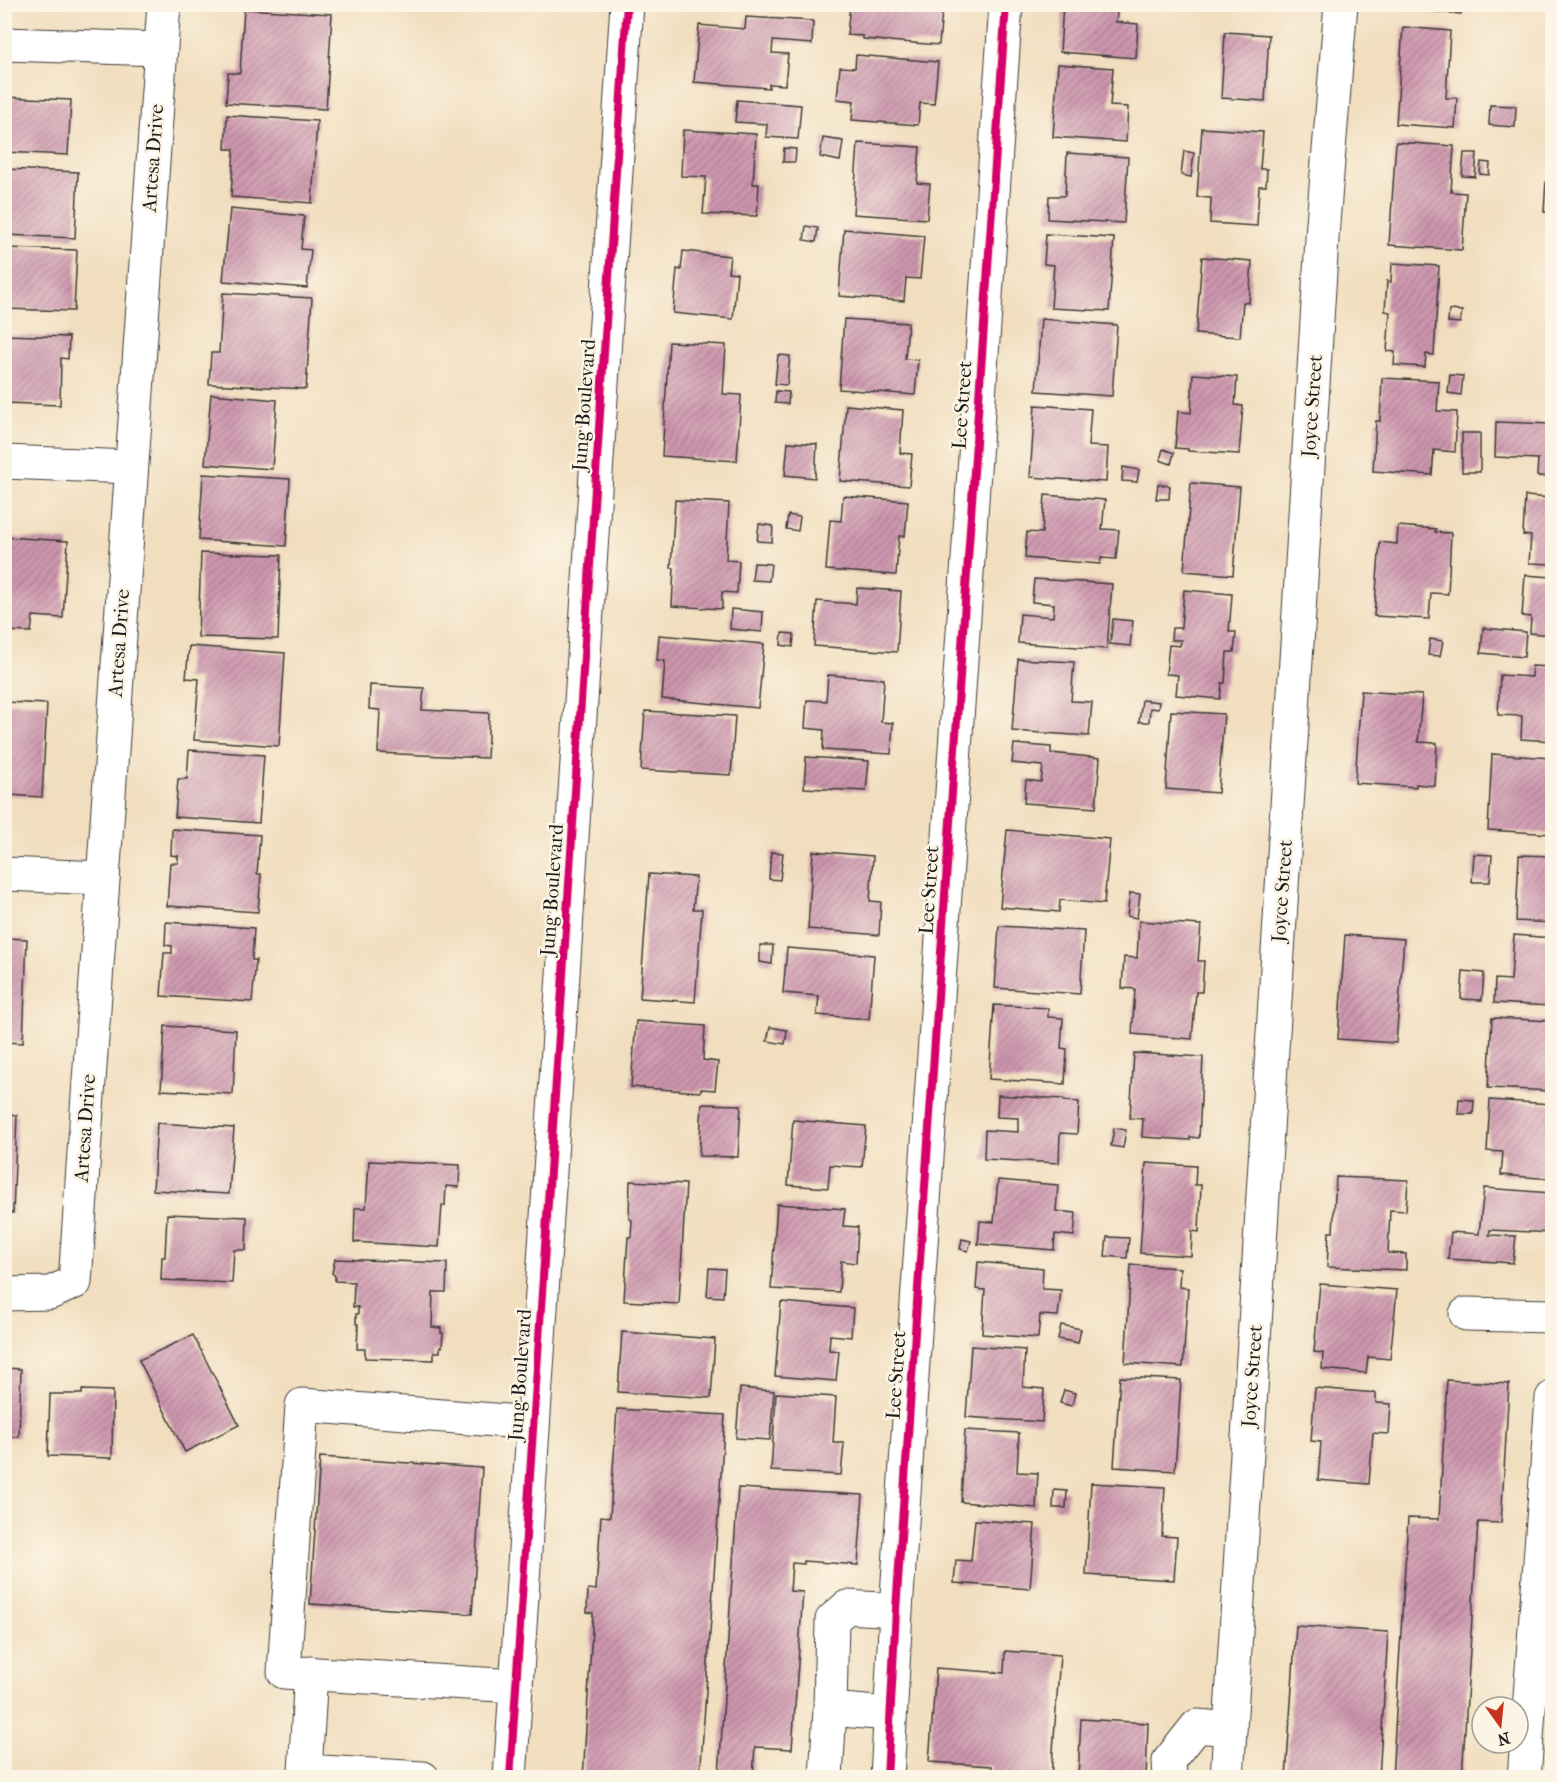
<svg xmlns="http://www.w3.org/2000/svg" width="1557" height="1782" font-family="'IM FELL French Canon',serif">
<defs>
<pattern id="building-hatch" width="6" height="6" patternUnits="userSpaceOnUse" patternTransform="scale(1.5)"><rect width="6" height="6" fill="#cd96ae"/><path d="M-1 1l2-2M0 6l6-6M5 7l2-2" fill="none" stroke="#a67a8d"/></pattern>
</defs>
<rect width="100%" height="100%" fill="#fcf5e5"/>
<filter id="ink" filterUnits="userSpaceOnUse"><feTurbulence type="fractalNoise" baseFrequency=".0167" numOctaves="2"/><feDisplacementMap in="SourceGraphic" scale="12" xChannelSelector="R" yChannelSelector="G"/><feConvolveMatrix kernelMatrix="1 2 1 2 8 2 1 2 1" color-interpolation-filters="sRGB"/></filter>
<filter id="wash" filterUnits="userSpaceOnUse"><feTurbulence type="fractalNoise" baseFrequency=".008" numOctaves="4" result="noise"/><feDisplacementMap in="SourceGraphic" scale="24" xChannelSelector="R" yChannelSelector="G"/><feGaussianBlur stdDeviation="1.35" result="paint"/><feColorMatrix in="noise" values="0 0 0 0 0 0 0 0 0 0 0 0 0 0 0 0 0 1.4 0 .05"/><feComposite in="paint" operator="in"/></filter>
<g filter="url(#wash)">
<rect width="100%" height="100%" fill="#f1debf"/>
<g id="blocks">
<g fill="url(#building-hatch)">
<path d="M 741,4 L 796,4 L 796,10 L 741,6 Z"/>
<path d="M 850,4 L 929,4 L 928,9 L 942,11 L 939,45 L 863,39 L 863,36 L 847,35 Z"/>
<path d="M 1063,4 L 1118,4 L 1116,22 L 1138,24 L 1136,58 L 1060,52 Z"/>
<path d="M 1403,4 L 1461,4 L 1461,14 L 1403,9 Z"/>
<path d="M 244,9 L 332,14 L 326,109 L 226,103 L 228,73 L 240,73 Z"/>
<path d="M 746,17 L 813,21 L 812,44 L 773,41 L 772,53 L 788,54 L 785,85 L 769,84 L 769,88 L 694,82 L 699,25 L 745,29 Z"/>
<path d="M 1403,27 L 1450,31 L 1446,98 L 1457,98 L 1455,128 L 1396,124 Z"/>
<path d="M 1225,32 L 1269,35 L 1265,101 L 1221,98 Z"/>
<path d="M 856,55 L 938,62 L 934,104 L 920,103 L 918,125 L 852,120 L 854,101 L 837,99 L 840,67 L 855,68 Z"/>
<path d="M 1058,64 L 1113,68 L 1110,106 L 1128,107 L 1126,142 L 1053,137 Z"/>
<path d="M 4,97 L 71,100 L 68,155 L 4,152 Z"/>
<path d="M 737,100 L 801,105 L 798,139 L 766,137 L 767,124 L 735,122 Z"/>
<path d="M 1490,105 L 1516,106 L 1515,127 L 1489,125 Z"/>
<path d="M 227,115 L 317,121 L 312,203 L 231,197 L 234,149 L 225,149 Z"/>
<path d="M 1202,128 L 1263,132 L 1260,169 L 1267,169 L 1266,186 L 1259,186 L 1257,226 L 1210,223 L 1211,198 L 1197,197 Z"/>
<path d="M 683,130 L 756,134 L 753,184 L 759,184 L 757,216 L 703,214 L 706,177 L 681,176 Z"/>
<path d="M 823,138 L 843,141 L 840,161 L 820,157 Z"/>
<path d="M 1396,142 L 1454,146 L 1451,192 L 1466,193 L 1462,250 L 1389,245 Z"/>
<path d="M 858,143 L 920,147 L 917,183 L 930,184 L 927,219 L 853,214 Z"/>
<path d="M 784,148 L 796,149 L 795,162 L 783,162 Z"/>
<path d="M 1184,151 L 1194,153 L 1191,177 L 1181,175 Z"/>
<path d="M 1067,153 L 1128,157 L 1124,223 L 1048,219 L 1049,196 L 1065,196 Z"/>
<path d="M 1464,153 L 1477,153 L 1475,177 L 1462,176 Z"/>
<path d="M 1481,162 L 1490,163 L 1489,175 L 1480,174 Z"/>
<path d="M 4,169 L 78,172 L 75,238 L 4,235 Z"/>
<path d="M 1546,181 L 1552,182 L 1552,213 L 1544,212 Z"/>
<path d="M 230,209 L 304,216 L 301,249 L 311,250 L 307,288 L 223,281 Z"/>
<path d="M 806,226 L 818,228 L 816,242 L 804,240 Z"/>
<path d="M 844,229 L 924,236 L 920,279 L 906,278 L 904,301 L 839,296 Z"/>
<path d="M 1046,234 L 1114,238 L 1109,311 L 1051,308 L 1054,265 L 1044,264 Z"/>
<path d="M 4,248 L 77,250 L 74,311 L 4,309 Z"/>
<path d="M 683,251 L 730,256 L 728,272 L 737,273 L 733,319 L 673,313 L 677,269 L 681,270 Z"/>
<path d="M 1202,257 L 1252,261 L 1249,303 L 1243,302 L 1240,337 L 1196,334 Z"/>
<path d="M 1392,263 L 1439,266 L 1434,355 L 1426,354 L 1425,367 L 1394,365 L 1395,352 L 1387,351 L 1390,312 L 1385,311 L 1387,281 L 1391,282 Z"/>
<path d="M 223,293 L 312,298 L 306,389 L 209,384 L 211,353 L 219,353 Z"/>
<path d="M 1449,310 L 1462,311 L 1460,323 L 1448,322 Z"/>
<path d="M 844,319 L 908,323 L 905,359 L 918,360 L 915,395 L 839,389 Z"/>
<path d="M 1041,319 L 1117,325 L 1112,396 L 1036,391 Z"/>
<path d="M 4,335 L 69,337 L 68,359 L 61,358 L 60,405 L 4,403 Z"/>
<path d="M 669,342 L 726,345 L 723,394 L 741,395 L 737,461 L 662,456 Z"/>
<path d="M 778,355 L 790,356 L 787,385 L 775,384 Z"/>
<path d="M 1193,374 L 1237,377 L 1235,405 L 1243,406 L 1239,454 L 1188,451 L 1188,449 L 1175,448 L 1178,411 L 1191,413 Z"/>
<path d="M 1450,375 L 1463,376 L 1461,395 L 1448,393 Z"/>
<path d="M 1382,378 L 1439,381 L 1437,411 L 1457,412 L 1455,452 L 1434,450 L 1432,475 L 1373,471 L 1376,421 L 1380,421 Z"/>
<path d="M 776,391 L 789,392 L 788,404 L 775,403 Z"/>
<path d="M 211,394 L 277,400 L 272,469 L 205,464 Z"/>
<path d="M 846,405 L 903,410 L 900,453 L 912,454 L 909,486 L 840,481 Z"/>
<path d="M 1035,405 L 1091,409 L 1088,446 L 1108,447 L 1106,482 L 1030,477 Z"/>
<path d="M 1496,422 L 1552,424 L 1552,477 L 1537,476 L 1538,459 L 1495,457 Z"/>
<rect x="1462" y="433" width="18" height="39"/>
<path d="M 788,442 L 817,444 L 815,478 L 785,475 Z"/>
<path d="M 1163,449 L 1174,453 L 1171,464 L 1160,460 Z"/>
<path d="M 1123,467 L 1139,470 L 1137,482 L 1122,481 Z"/>
<path d="M 203,474 L 290,479 L 286,546 L 199,540 Z"/>
<path d="M 1191,483 L 1240,487 L 1233,575 L 1184,571 Z"/>
<path d="M 1158,484 L 1170,486 L 1169,499 L 1156,499 Z"/>
<path d="M 1045,495 L 1105,500 L 1102,529 L 1119,530 L 1116,559 L 1101,558 L 1100,564 L 1025,558 L 1027,532 L 1042,533 Z"/>
<path d="M 843,496 L 908,501 L 905,536 L 899,536 L 896,575 L 826,570 L 830,520 L 841,521 Z"/>
<path d="M 1525,496 L 1552,498 L 1552,564 L 1529,563 L 1531,536 L 1523,535 Z"/>
<path d="M 675,500 L 729,503 L 726,560 L 739,561 L 737,593 L 722,592 L 722,609 L 672,606 L 674,568 L 671,568 Z"/>
<path d="M 788,515 L 800,517 L 798,531 L 786,529 Z"/>
<path d="M 759,524 L 773,526 L 772,542 L 757,541 Z"/>
<path d="M 1398,526 L 1436,529 L 1435,532 L 1451,533 L 1448,594 L 1431,593 L 1429,619 L 1374,616 L 1380,542 L 1397,544 Z"/>
<path d="M 4,537 L 68,541 L 63,618 L 33,616 L 31,632 L 4,631 Z"/>
<path d="M 201,553 L 281,555 L 278,639 L 198,637 Z"/>
<path d="M 754,563 L 771,564 L 769,581 L 752,580 Z"/>
<path d="M 1525,575 L 1552,577 L 1552,635 L 1530,633 L 1531,617 L 1522,616 Z"/>
<path d="M 1034,579 L 1112,584 L 1107,649 L 1018,643 L 1020,614 L 1053,617 L 1054,604 L 1032,602 Z"/>
<path d="M 857,588 L 901,591 L 897,652 L 814,646 L 817,601 L 856,604 Z"/>
<path d="M 1184,590 L 1232,594 L 1229,632 L 1236,632 L 1234,652 L 1227,652 L 1225,683 L 1222,683 L 1220,699 L 1176,695 L 1178,675 L 1166,674 L 1169,645 L 1180,646 L 1181,640 L 1171,640 L 1172,628 L 1181,628 Z"/>
<path d="M 731,609 L 763,612 L 762,632 L 730,629 Z"/>
<path d="M 1113,619 L 1133,621 L 1130,646 L 1110,644 Z"/>
<path d="M 1483,628 L 1526,632 L 1524,657 L 1481,653 Z"/>
<path d="M 782,633 L 794,634 L 793,647 L 781,645 Z"/>
<path d="M 659,635 L 764,644 L 758,708 L 662,699 L 665,661 L 657,660 Z"/>
<path d="M 1430,639 L 1443,641 L 1440,656 L 1428,655 Z"/>
<path d="M 189,646 L 285,653 L 279,746 L 194,740 L 199,679 L 186,678 Z"/>
<path d="M 1018,659 L 1074,662 L 1071,701 L 1092,702 L 1089,736 L 1012,731 Z"/>
<path d="M 1532,666 L 1552,667 L 1552,741 L 1521,739 L 1522,716 L 1498,715 L 1500,675 L 1532,677 Z"/>
<path d="M 828,675 L 884,679 L 881,722 L 893,723 L 891,754 L 823,750 L 824,730 L 805,728 L 807,700 L 826,701 Z"/>
<path d="M 370,685 L 424,688 L 422,710 L 489,713 L 487,758 L 378,753 L 380,710 L 369,709 Z"/>
<path d="M 1361,691 L 1422,695 L 1418,742 L 1437,743 L 1435,786 L 1416,784 L 1416,787 L 1355,783 Z"/>
<path d="M 1142,700 L 1159,702 L 1158,709 L 1150,708 L 1149,722 L 1139,722 Z"/>
<path d="M 4,702 L 47,704 L 42,797 L 8,795 L 4,801 Z"/>
<path d="M 645,711 L 735,716 L 731,775 L 641,770 Z"/>
<path d="M 1171,711 L 1224,714 L 1218,793 L 1166,789 Z"/>
<path d="M 1014,744 L 1051,747 L 1051,753 L 1100,758 L 1096,808 L 1024,803 L 1026,780 L 1041,782 L 1043,766 L 1012,763 Z"/>
<path d="M 189,750 L 264,755 L 259,823 L 175,817 L 178,779 L 187,779 Z"/>
<path d="M 1492,754 L 1552,758 L 1552,834 L 1488,830 Z"/>
<path d="M 806,757 L 869,761 L 866,791 L 804,788 Z"/>
<path d="M 172,829 L 260,835 L 257,874 L 261,874 L 258,912 L 167,906 L 170,863 L 178,863 L 178,856 L 171,855 Z"/>
<path d="M 1007,830 L 1110,839 L 1104,904 L 1060,900 L 1059,912 L 1000,907 Z"/>
<path d="M 813,851 L 873,856 L 870,901 L 881,902 L 879,935 L 808,929 Z"/>
<path d="M 771,852 L 783,853 L 780,880 L 769,879 Z"/>
<path d="M 1474,854 L 1492,855 L 1490,882 L 1472,882 Z"/>
<path d="M 1519,855 L 1552,856 L 1552,923 L 1516,921 Z"/>
<path d="M 649,874 L 696,877 L 693,909 L 702,909 L 695,1002 L 640,998 Z"/>
<path d="M 1130,893 L 1140,894 L 1137,918 L 1127,916 Z"/>
<path d="M 1139,921 L 1201,925 L 1198,961 L 1204,961 L 1202,992 L 1196,992 L 1192,1039 L 1132,1034 L 1135,989 L 1122,988 L 1124,957 L 1137,958 Z"/>
<path d="M 166,922 L 254,928 L 252,960 L 256,960 L 252,1002 L 161,996 L 164,953 L 172,953 L 172,946 L 165,945 Z"/>
<path d="M 999,926 L 1084,931 L 1080,994 L 995,988 Z"/>
<path d="M 1345,935 L 1404,939 L 1396,1043 L 1338,1039 Z"/>
<path d="M 1514,935 L 1552,938 L 1552,1006 L 1494,1003 L 1495,979 L 1511,980 Z"/>
<path d="M 4,938 L 27,939 L 23,1043 L 4,1042 Z"/>
<path d="M 760,945 L 773,945 L 772,964 L 760,962 Z"/>
<path d="M 787,948 L 874,955 L 869,1019 L 817,1015 L 819,996 L 783,993 Z"/>
<path d="M 1463,971 L 1484,973 L 1482,1000 L 1461,999 Z"/>
<path d="M 994,1005 L 1048,1008 L 1048,1017 L 1063,1018 L 1061,1048 L 1067,1049 L 1065,1084 L 989,1079 Z"/>
<path d="M 1492,1018 L 1552,1021 L 1552,1091 L 1488,1088 Z"/>
<path d="M 636,1021 L 705,1026 L 703,1060 L 718,1062 L 715,1090 L 701,1089 L 700,1092 L 631,1087 Z"/>
<path d="M 165,1026 L 236,1030 L 233,1094 L 161,1090 Z"/>
<path d="M 770,1027 L 787,1030 L 785,1044 L 767,1041 Z"/>
<path d="M 1134,1053 L 1203,1057 L 1199,1138 L 1190,1137 L 1190,1140 L 1142,1137 L 1143,1119 L 1130,1118 Z"/>
<path d="M 998,1095 L 1063,1099 L 1064,1101 L 1079,1102 L 1077,1134 L 1060,1133 L 1059,1163 L 984,1159 L 985,1130 L 1018,1132 L 1018,1118 L 997,1117 Z"/>
<path d="M 1459,1099 L 1474,1100 L 1473,1114 L 1458,1114 Z"/>
<path d="M 1490,1100 L 1552,1104 L 1552,1179 L 1501,1175 L 1503,1152 L 1487,1151 Z"/>
<path d="M 702,1104 L 741,1105 L 738,1157 L 699,1156 Z"/>
<path d="M 4,1114 L 17,1115 L 13,1213 L 4,1213 Z"/>
<path d="M 793,1120 L 866,1126 L 862,1167 L 830,1165 L 828,1188 L 788,1185 Z"/>
<path d="M 157,1123 L 234,1128 L 229,1194 L 153,1190 Z"/>
<path d="M 1114,1128 L 1126,1130 L 1123,1148 L 1111,1146 Z"/>
<path d="M 369,1161 L 460,1165 L 459,1187 L 446,1186 L 445,1206 L 442,1205 L 439,1247 L 354,1242 L 355,1208 L 366,1208 Z"/>
<path d="M 1146,1163 L 1196,1166 L 1195,1185 L 1201,1185 L 1199,1232 L 1192,1231 L 1191,1256 L 1140,1253 Z"/>
<path d="M 1336,1177 L 1408,1180 L 1406,1211 L 1390,1210 L 1388,1253 L 1406,1254 L 1406,1270 L 1327,1267 L 1329,1232 L 1333,1232 Z"/>
<path d="M 998,1180 L 1058,1185 L 1056,1211 L 1076,1213 L 1074,1236 L 1055,1234 L 1054,1250 L 978,1244 L 980,1221 L 994,1222 Z"/>
<path d="M 630,1181 L 686,1184 L 679,1304 L 624,1301 L 628,1237 L 631,1237 L 632,1220 L 629,1219 Z"/>
<path d="M 1484,1188 L 1552,1193 L 1552,1233 L 1490,1230 L 1489,1235 L 1516,1236 L 1513,1263 L 1448,1259 L 1451,1232 L 1479,1234 Z"/>
<path d="M 777,1204 L 845,1209 L 843,1226 L 858,1227 L 856,1263 L 841,1261 L 839,1292 L 771,1289 Z"/>
<path d="M 167,1214 L 247,1217 L 246,1250 L 234,1250 L 232,1283 L 161,1280 L 162,1257 L 165,1257 Z"/>
<path d="M 1107,1237 L 1129,1238 L 1127,1258 L 1105,1256 Z"/>
<path d="M 962,1239 L 971,1241 L 968,1251 L 960,1249 Z"/>
<path d="M 335,1259 L 447,1263 L 446,1292 L 433,1292 L 432,1327 L 441,1328 L 441,1333 L 443,1333 L 442,1347 L 440,1347 L 440,1352 L 434,1352 L 434,1360 L 365,1358 L 365,1349 L 357,1349 L 358,1324 L 356,1324 L 356,1314 L 358,1314 L 358,1307 L 353,1307 L 354,1282 L 335,1281 L 335,1276 L 332,1273 Z"/>
<path d="M 978,1262 L 1043,1268 L 1042,1289 L 1061,1290 L 1058,1316 L 1040,1315 L 1038,1338 L 982,1334 L 985,1290 L 976,1289 Z"/>
<path d="M 1131,1265 L 1180,1268 L 1179,1287 L 1188,1288 L 1183,1367 L 1125,1363 Z"/>
<path d="M 709,1268 L 725,1269 L 723,1297 L 707,1296 Z"/>
<path d="M 1320,1284 L 1397,1290 L 1390,1359 L 1368,1357 L 1366,1373 L 1322,1369 L 1323,1353 L 1314,1352 Z"/>
<path d="M 781,1302 L 853,1308 L 851,1337 L 830,1335 L 829,1350 L 839,1351 L 836,1381 L 775,1376 Z"/>
<path d="M 1061,1325 L 1081,1329 L 1078,1343 L 1058,1339 Z"/>
<path d="M 622,1332 L 715,1339 L 711,1398 L 618,1392 Z"/>
<path d="M 193,1335 L 239,1425 L 185,1452 L 139,1360 Z"/>
<path d="M 971,1346 L 1025,1350 L 1023,1387 L 1044,1389 L 1042,1422 L 966,1417 Z"/>
<path d="M 4,1368 L 21,1369 L 19,1437 L 4,1437 Z"/>
<path d="M 1120,1377 L 1181,1380 L 1175,1471 L 1114,1467 Z"/>
<path d="M 1447,1380 L 1509,1384 L 1501,1523 L 1478,1522 L 1462,1778 L 1392,1778 L 1408,1518 L 1439,1519 Z"/>
<path d="M 740,1388 L 774,1391 L 770,1440 L 736,1438 Z"/>
<path d="M 1315,1388 L 1376,1393 L 1376,1403 L 1391,1404 L 1389,1434 L 1373,1433 L 1369,1484 L 1318,1480 L 1321,1442 L 1311,1441 Z"/>
<path d="M 82,1390 L 113,1391 L 112,1458 L 48,1456 L 50,1394 L 82,1394 Z"/>
<path d="M 1064,1390 L 1075,1393 L 1072,1406 L 1060,1403 Z"/>
<path d="M 776,1393 L 836,1397 L 833,1443 L 844,1443 L 841,1475 L 771,1471 Z"/>
<path d="M 617,1409 L 725,1415 L 700,1778 L 583,1778 L 593,1613 L 587,1612 L 588,1589 L 596,1590 L 601,1516 L 610,1517 Z"/>
<path d="M 965,1430 L 1019,1433 L 1017,1472 L 1038,1473 L 1036,1508 L 961,1502 Z"/>
<path d="M 320,1457 L 482,1468 L 472,1614 L 310,1604 Z"/>
<path d="M 1091,1483 L 1165,1487 L 1162,1536 L 1177,1537 L 1174,1580 L 1086,1575 Z"/>
<path d="M 738,1488 L 863,1495 L 858,1565 L 804,1561 L 804,1564 L 792,1563 L 790,1591 L 803,1592 L 792,1749 L 755,1747 L 753,1776 L 719,1774 Z"/>
<path d="M 1054,1490 L 1067,1491 L 1066,1508 L 1053,1508 Z"/>
<path d="M 975,1520 L 1035,1524 L 1030,1589 L 954,1583 L 956,1560 L 971,1561 Z"/>
<path d="M 1296,1626 L 1388,1632 L 1379,1778 L 1286,1778 Z"/>
<path d="M 1005,1651 L 1060,1655 L 1051,1778 L 992,1778 L 992,1766 L 929,1762 L 936,1668 L 1004,1673 Z"/>
<path d="M 1081,1719 L 1148,1723 L 1146,1778 L 1078,1778 Z"/>
</g>
</g>
</g>
<g filter="url(#ink)">
<use href="#blocks" fill-opacity="0" stroke="#3c3934" stroke-width="1.5"/>
<g fill="none" stroke-linecap="round" stroke-linejoin="round">
<g stroke="#3c3934" stroke-width="35">
<g id="minor">
<path d="M 4,44 L 160,49"/>
<path d="M 4,462 L 131,467"/>
<path d="M 4,874 L 103,878"/>
<path d="M 4,1294 L 50,1293 L 75,1282 L 164,4"/>
<path d="M 1466,1314 L 1552,1316"/>
<path d="M 311,1673 L 305,1771 L 423,1778"/>
<path d="M 516,1686 L 284,1672 L 302,1405 L 533,1423"/>
<path d="M 830,1709 L 832,1620 L 847,1607 L 896,1610"/>
<path d="M 510,1778 L 627,4"/>
<path d="M 826,1778 L 830,1709 L 889,1714"/>
<path d="M 887,1778 L 896,1610 L 1006,4"/>
<path d="M 1170,1778 L 1169,1761 L 1197,1726 L 1230,1729"/>
<path d="M 1227,1778 L 1323,223 L 1341,4"/>
<path d="M 1524,1778 L 1552,1398"/>
</g>
</g>
<use href="#minor" stroke="#fff" stroke-width="33"/>
<g stroke="#fcf5e5" stroke-width="11">
<g id="cycleway">
<path d="M 510,1778 L 627,4"/>
<path d="M 887,1778 L 896,1610 L 1006,4"/>
</g>
</g>
<use href="#cycleway" stroke="#d6006c" stroke-width="8"/>
</g>
</g>
<g text-anchor="middle" dominant-baseline="central" stroke-width="5" stroke-linejoin="round" paint-order="stroke">
<g font-size="20" fill="#1c1c1c" stroke="#fcf5e5">
<text transform="translate(153 158) rotate(-86)">Artesa Drive</text>
<text transform="translate(584 405) rotate(-86)">Jung Boulevard</text>
<text transform="translate(962 405) rotate(-86)">Lee Street</text>
<text transform="translate(1312 406) rotate(-86)">Joyce Street</text>
<text transform="translate(119 643) rotate(-86)">Artesa Drive</text>
<text transform="translate(552 890) rotate(-86)">Jung Boulevard</text>
<text transform="translate(929 890) rotate(-86)">Lee Street</text>
<text transform="translate(1282 891) rotate(-86)">Joyce Street</text>
<text transform="translate(85 1128) rotate(-86)">Artesa Drive</text>
<text transform="translate(520 1375) rotate(-86)">Jung Boulevard</text>
<text transform="translate(896 1375) rotate(-86)">Lee Street</text>
<text transform="translate(1252 1376) rotate(-86)">Joyce Street</text>
</g>
</g>
<rect width="1557" height="1782" fill="none" stroke="#fcf5e5" stroke-width="24"/>
<g transform="translate(1500 1725) rotate(165)"><circle r="28" fill="#fcf5e5" stroke="#a29e95" stroke-width="1.5"/>
<path d="M0-4.5L10 22L0 15L-10 22Z" fill="#c8321e"/>
<text y="-9" font-size="16" font-weight="bold" text-anchor="middle" fill="#1c1c1c">N</text>
</g>
</svg>
